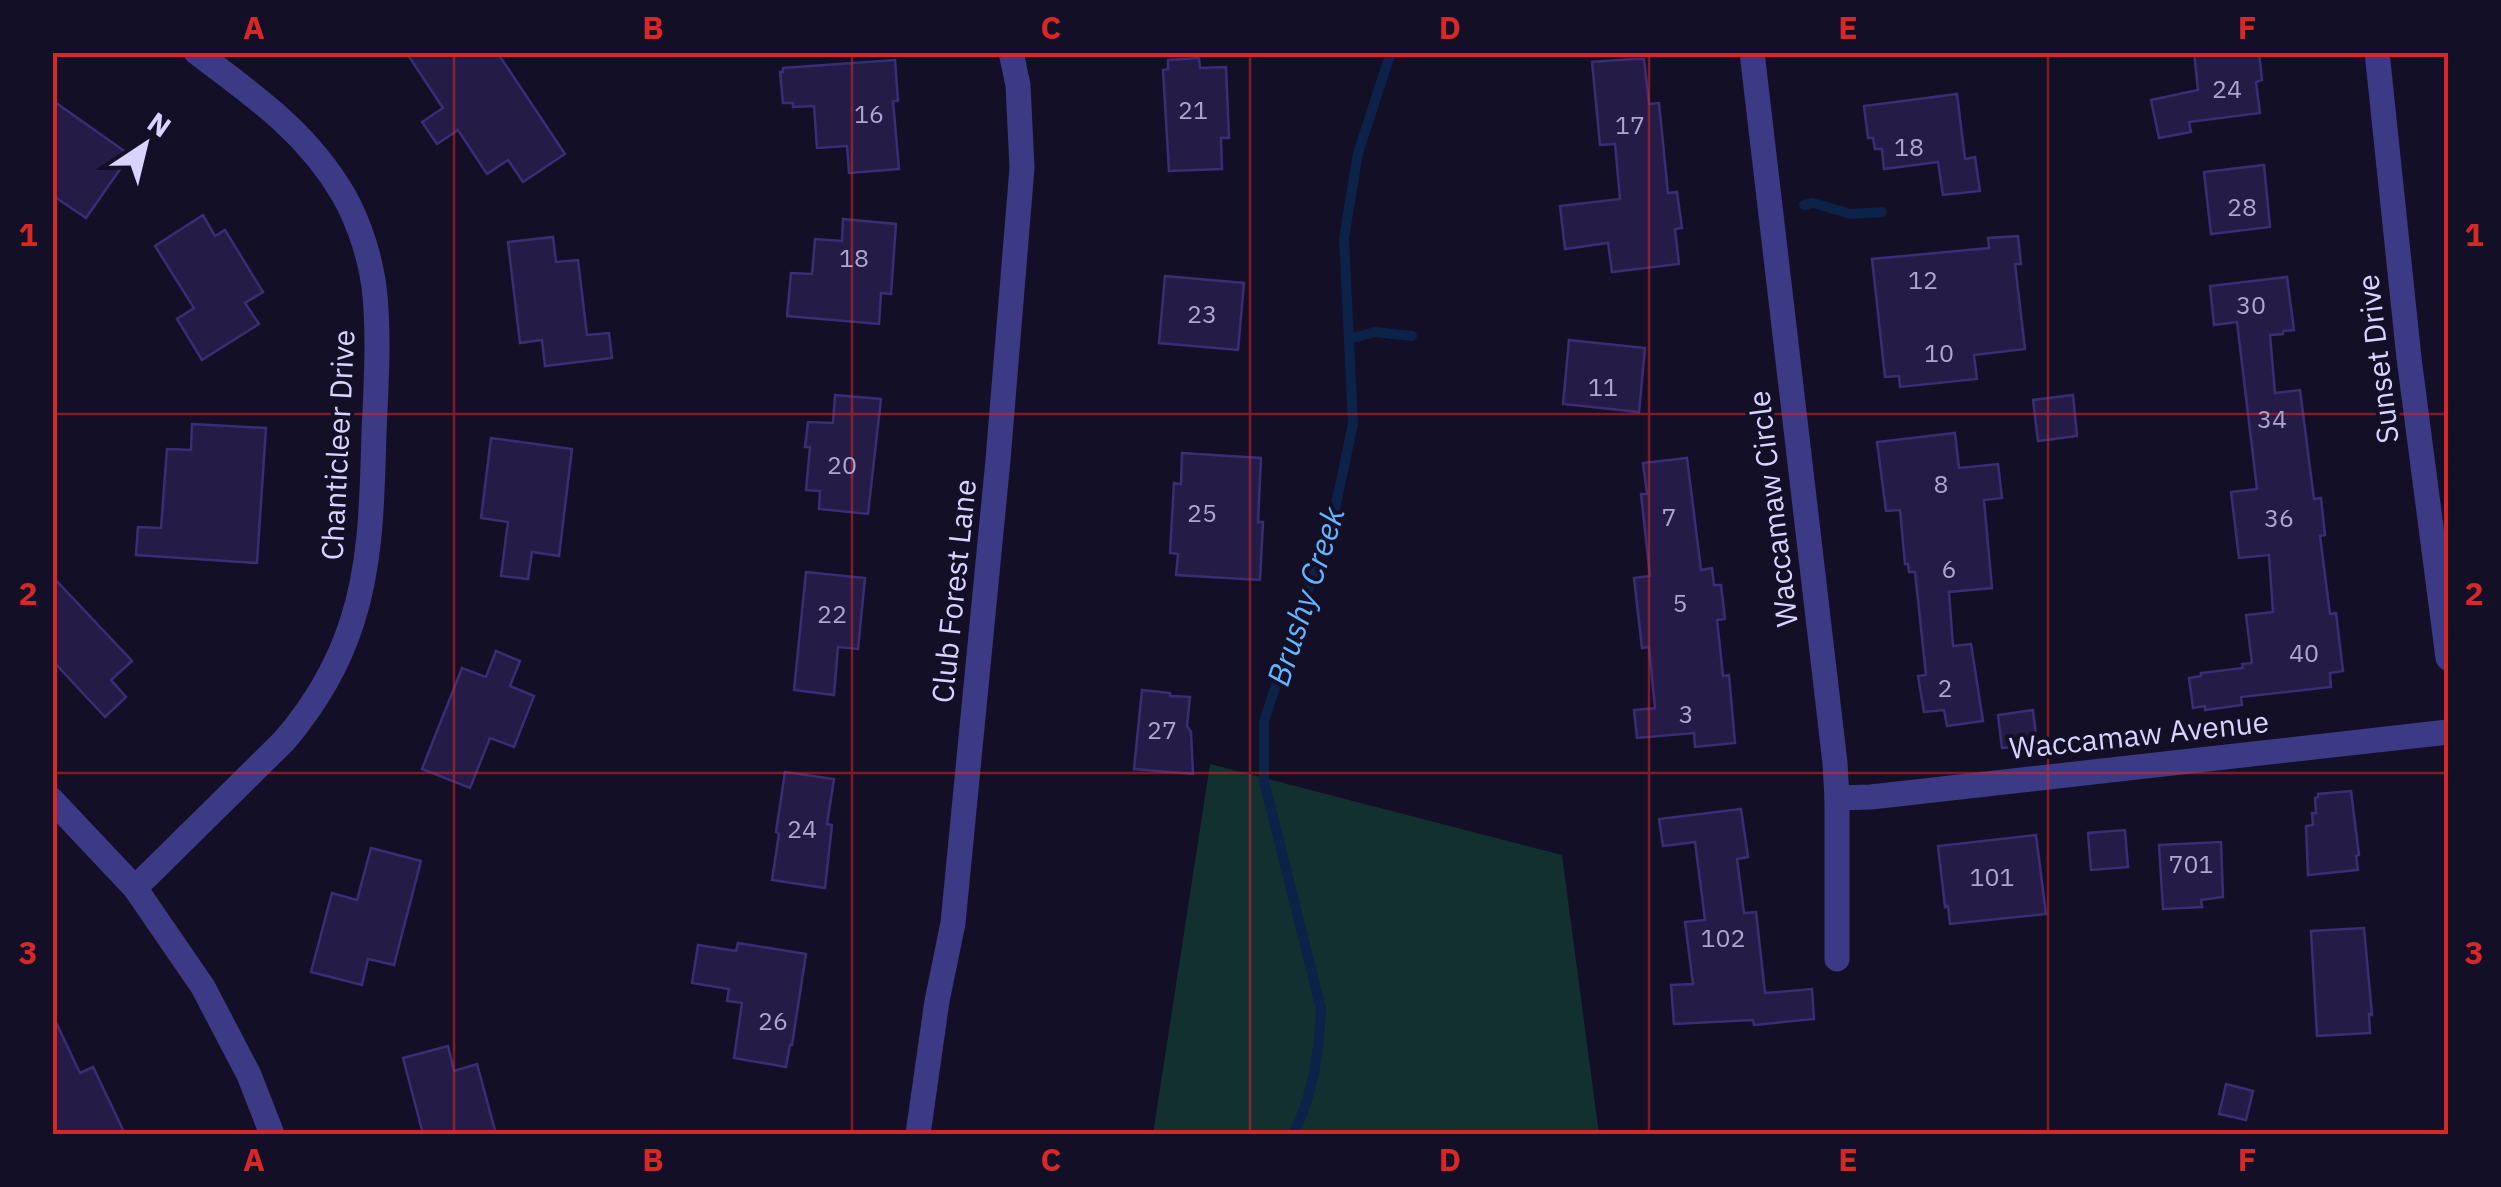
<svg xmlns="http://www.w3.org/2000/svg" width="2501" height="1187" font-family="'IBM Plex Sans',sans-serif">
<rect width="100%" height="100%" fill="#130f26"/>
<path fill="#12302f" d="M 1210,764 L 1562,855 L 1599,1134 L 1153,1134 Z"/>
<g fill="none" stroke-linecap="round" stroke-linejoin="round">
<g stroke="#0c2248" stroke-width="10">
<path d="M 1804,205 L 1813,203 L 1851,214 L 1882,212"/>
<path d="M 1349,339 L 1375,332 L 1412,336"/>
<path d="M 1293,1134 C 1313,1098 1319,1051 1321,1009 L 1264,781 L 1264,721 L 1335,509 L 1353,424 L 1344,238 L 1358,153 L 1391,52"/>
</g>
</g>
<g fill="#241b47" stroke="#3b2d73" stroke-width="2.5">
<path d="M 406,52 L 497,52 L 565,154 L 523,182 L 508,160 L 487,174 L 458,130 L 437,144 L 422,122 L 443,108 Z"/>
<path d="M 2194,52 L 2259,52 L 2262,80 L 2256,82 L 2260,113 L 2189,122 L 2191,132 L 2159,138 L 2151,100 L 2198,90 Z"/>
<path d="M 1199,58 L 1200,68 L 1226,67 L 1229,138 L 1221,138 L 1222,169 L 1169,171 L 1163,70 L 1168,69 L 1168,60 Z"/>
<path d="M 1634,59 L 1644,59 L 1649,104 L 1659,103 L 1668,193 L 1677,192 L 1682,228 L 1675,229 L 1679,264 L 1612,272 L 1608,243 L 1565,249 L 1560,206 L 1620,199 L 1615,144 L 1600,145 L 1592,62 Z"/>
<path d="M 895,60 L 898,101 L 893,101 L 899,169 L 849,173 L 847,146 L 817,148 L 814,106 L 793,107 L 793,103 L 783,103 L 780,72 L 783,72 L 783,68 Z"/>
<path d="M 1957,94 L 1965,159 L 1975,157 L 1980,191 L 1943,195 L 1938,162 L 1884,169 L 1882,149 L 1875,149 L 1873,138 L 1868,138 L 1864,106 Z"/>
<path d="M 52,100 L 130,155 L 86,218 L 52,195 Z"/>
<path d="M 2264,165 L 2270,227 L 2211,234 L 2204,172 Z"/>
<path d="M 203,215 L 215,236 L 225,230 L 263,292 L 245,303 L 259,324 L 202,360 L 177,319 L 194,308 L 155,246 Z"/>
<path d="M 843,219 L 896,224 L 891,294 L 881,293 L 879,324 L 787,316 L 791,273 L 812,274 L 815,239 L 842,241 Z"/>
<path d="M 2018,236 L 2021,264 L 2015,264 L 2025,349 L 1974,355 L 1977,379 L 1900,387 L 1899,376 L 1885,377 L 1872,259 L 1989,248 L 1988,238 Z"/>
<path d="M 553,237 L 556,262 L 578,260 L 587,335 L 609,333 L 612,358 L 545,366 L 542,340 L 520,343 L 508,242 Z"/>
<path d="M 1165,276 L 1244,283 L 1238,350 L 1159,343 Z"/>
<path d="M 2287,277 L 2294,330 L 2283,331 L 2283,334 L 2270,335 L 2275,393 L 2300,390 L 2314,499 L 2321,498 L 2325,535 L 2320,536 L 2330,614 L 2336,613 L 2343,671 L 2330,673 L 2331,687 L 2241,697 L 2242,705 L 2205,710 L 2205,706 L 2193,708 L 2189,678 L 2201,676 L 2201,673 L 2243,668 L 2242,664 L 2252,663 L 2246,615 L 2273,612 L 2269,555 L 2239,558 L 2231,492 L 2257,489 L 2237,322 L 2214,325 L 2210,286 Z"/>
<path d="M 1569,340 L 1645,348 L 1639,412 L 1563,404 Z"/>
<path d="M 835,395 L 881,399 L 868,514 L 819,509 L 820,491 L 806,490 L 810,447 L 805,447 L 808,422 L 833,423 Z"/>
<path d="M 2073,395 L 2077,436 L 2038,441 L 2033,400 Z"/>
<path d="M 192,424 L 266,428 L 257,563 L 136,555 L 138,527 L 161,528 L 167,449 L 191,450 Z"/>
<path d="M 1955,433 L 1959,468 L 1998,464 L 2002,498 L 1984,500 L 1992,588 L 1949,592 L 1953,646 L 1971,644 L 1983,721 L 1947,726 L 1944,710 L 1924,712 L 1918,676 L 1926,675 L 1915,572 L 1909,572 L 1908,564 L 1905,564 L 1900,510 L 1886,511 L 1877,442 Z"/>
<path d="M 491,438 L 572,449 L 559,556 L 532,552 L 528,579 L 501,576 L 508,522 L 481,518 Z"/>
<path d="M 1182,453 L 1261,458 L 1258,522 L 1263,522 L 1260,580 L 1176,575 L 1178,554 L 1170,553 L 1174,483 L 1181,484 Z"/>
<path d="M 1687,458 L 1701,570 L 1712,568 L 1714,585 L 1721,585 L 1725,619 L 1717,620 L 1723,676 L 1729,675 L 1735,743 L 1695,747 L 1694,733 L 1637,738 L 1634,710 L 1655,708 L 1649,647 L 1642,648 L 1634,578 L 1650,576 L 1641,494 L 1647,494 L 1643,463 Z"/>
<path d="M 806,572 L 865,578 L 858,649 L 838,647 L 834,695 L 794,690 Z"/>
<path d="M 52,576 L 132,661 L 111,680 L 126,697 L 105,717 L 52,660 Z"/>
<path d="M 496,651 L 520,661 L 510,686 L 534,696 L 514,747 L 490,738 L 470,788 L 422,769 L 462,668 L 486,677 Z"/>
<path d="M 1142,690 L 1170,693 L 1170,696 L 1190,697 L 1187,726 L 1191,732 L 1193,774 L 1134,769 Z"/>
<path d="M 2033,710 L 2037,744 L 2002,748 L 1998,715 Z"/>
<path d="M 785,772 L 834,779 L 827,824 L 832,825 L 825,888 L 772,880 L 779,834 L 776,832 Z"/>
<path d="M 2351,791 L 2359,855 L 2356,856 L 2358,870 L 2308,875 L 2306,826 L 2313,825 L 2312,813 L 2316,813 L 2315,798 L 2318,797 L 2318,794 Z"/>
<path d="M 1741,809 L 1748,857 L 1737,859 L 1744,913 L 1756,912 L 1765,993 L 1812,989 L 1814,1019 L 1754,1025 L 1753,1020 L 1674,1024 L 1671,985 L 1693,984 L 1685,922 L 1705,920 L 1695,842 L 1663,846 L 1659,819 Z"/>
<path d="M 2125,830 L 2128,867 L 2091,870 L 2088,833 Z"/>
<path d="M 2036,835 L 2046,914 L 1950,924 L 1948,906 L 1945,907 L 1938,846 Z"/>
<path d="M 2221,842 L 2223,897 L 2201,900 L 2202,907 L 2163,909 L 2159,845 Z"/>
<path d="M 371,848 L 421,861 L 394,965 L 368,959 L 362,985 L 311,972 L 332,893 L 357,900 Z"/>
<path d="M 2364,928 L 2372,1015 L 2369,1014 L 2370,1033 L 2317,1036 L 2311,931 Z"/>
<path d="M 738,943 L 806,954 L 792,1045 L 790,1045 L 786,1067 L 734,1058 L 742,1003 L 727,1001 L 729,989 L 692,983 L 698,945 L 736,951 Z"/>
<path d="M 52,1014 L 80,1073 L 93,1067 L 125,1134 L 52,1134 Z"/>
<path d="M 448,1046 L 454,1071 L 477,1064 L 496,1134 L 423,1134 L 403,1058 Z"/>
<path d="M 2226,1084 L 2253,1091 L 2246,1120 L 2219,1114 Z"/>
</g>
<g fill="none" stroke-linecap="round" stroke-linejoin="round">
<g stroke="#3d3a85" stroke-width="25">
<path d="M 1752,52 L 1835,763 L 1837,798 L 1837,959"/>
<path d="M 2377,52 L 2409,358 L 2448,658"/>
<path d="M 1837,798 L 1871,797 L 2448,732"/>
<path d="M 52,800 L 135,888 L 203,987 L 249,1075 L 272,1134"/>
<path d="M 135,888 L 284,741 C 314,706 338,666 352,622 C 372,561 372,496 374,433 C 376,387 379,341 375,296 C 372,262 360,224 343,194 C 306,131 253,95 196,52"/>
<path d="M 918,1134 L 937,1001 L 953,923 L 998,460 L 1022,168 L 1018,85 L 1011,52"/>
</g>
</g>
<path fill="none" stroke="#d62828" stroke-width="2.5" stroke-opacity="0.55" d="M 454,52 L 454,1134M 852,52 L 852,1134M 1250,52 L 1250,1134M 1649,52 L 1649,1134M 2048,52 L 2048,1134M 52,414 L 2448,414M 52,773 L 2448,773"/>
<g text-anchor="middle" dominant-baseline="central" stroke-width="8" stroke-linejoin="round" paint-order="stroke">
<g font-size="25" fill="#aca6d1">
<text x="2227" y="88">24</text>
<text x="1193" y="109">21</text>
<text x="869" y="113">16</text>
<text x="1630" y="124">17</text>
<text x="1909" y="146">18</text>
<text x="2242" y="206">28</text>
<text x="854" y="257">18</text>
<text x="1923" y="279">12</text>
<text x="2251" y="304">30</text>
<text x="1202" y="313">23</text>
<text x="1939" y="352">10</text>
<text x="1603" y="386">11</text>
<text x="2272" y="418">34</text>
<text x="842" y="464">20</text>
<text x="1941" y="483">8</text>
<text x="1202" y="512">25</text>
<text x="1669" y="516">7</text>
<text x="2279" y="517">36</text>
<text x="1949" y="568">6</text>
<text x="1680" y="602">5</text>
<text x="832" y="613">22</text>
<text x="2304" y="652">40</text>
<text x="1945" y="687">2</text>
<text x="1686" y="713">3</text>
<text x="1162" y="729">27</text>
<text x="802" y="828">24</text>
<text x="2191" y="863">701</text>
<text x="1992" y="876">101</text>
<text x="1723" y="937">102</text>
<text x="773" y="1020">26</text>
</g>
<g font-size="30" fill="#d9d4ff" stroke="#130f26">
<text transform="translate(2377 359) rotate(-97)">Sunset Drive</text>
<text transform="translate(337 445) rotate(-87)">Chanticleer Drive</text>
<text transform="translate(1772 509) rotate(-97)">Waccamaw Circle</text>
<text transform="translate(953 591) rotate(-84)">Club Forest Lane</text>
<text transform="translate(2139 734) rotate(-6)">Waccamaw Avenue</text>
</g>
<g font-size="32" font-style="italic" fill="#62b6ff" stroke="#130f26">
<text transform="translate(1305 596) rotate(-72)">Brushy Creek</text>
</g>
</g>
<rect width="2501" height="1187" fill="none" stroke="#130f26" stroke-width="110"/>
<g transform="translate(145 145) rotate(35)" stroke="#130f26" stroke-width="8" paint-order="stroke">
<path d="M0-8L18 38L0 25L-18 38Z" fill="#d9d4ff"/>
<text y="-15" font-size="28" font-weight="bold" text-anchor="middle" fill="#d9d4ff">N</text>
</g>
<rect x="55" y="55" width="2391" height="1077" fill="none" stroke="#d62828" stroke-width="4"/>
<g font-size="32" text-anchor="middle" font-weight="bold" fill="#d62828">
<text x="254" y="39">A</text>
<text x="653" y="39">B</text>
<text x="1051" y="39">C</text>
<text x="1450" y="39">D</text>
<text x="1848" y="39">E</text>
<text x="2247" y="39">F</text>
<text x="28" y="246">1</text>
<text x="2474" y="246">1</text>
<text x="28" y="605">2</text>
<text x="2474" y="605">2</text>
<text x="28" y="964">3</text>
<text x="2474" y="964">3</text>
<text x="254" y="1171">A</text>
<text x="653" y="1171">B</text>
<text x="1051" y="1171">C</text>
<text x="1450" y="1171">D</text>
<text x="1848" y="1171">E</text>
<text x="2247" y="1171">F</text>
</g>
</svg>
